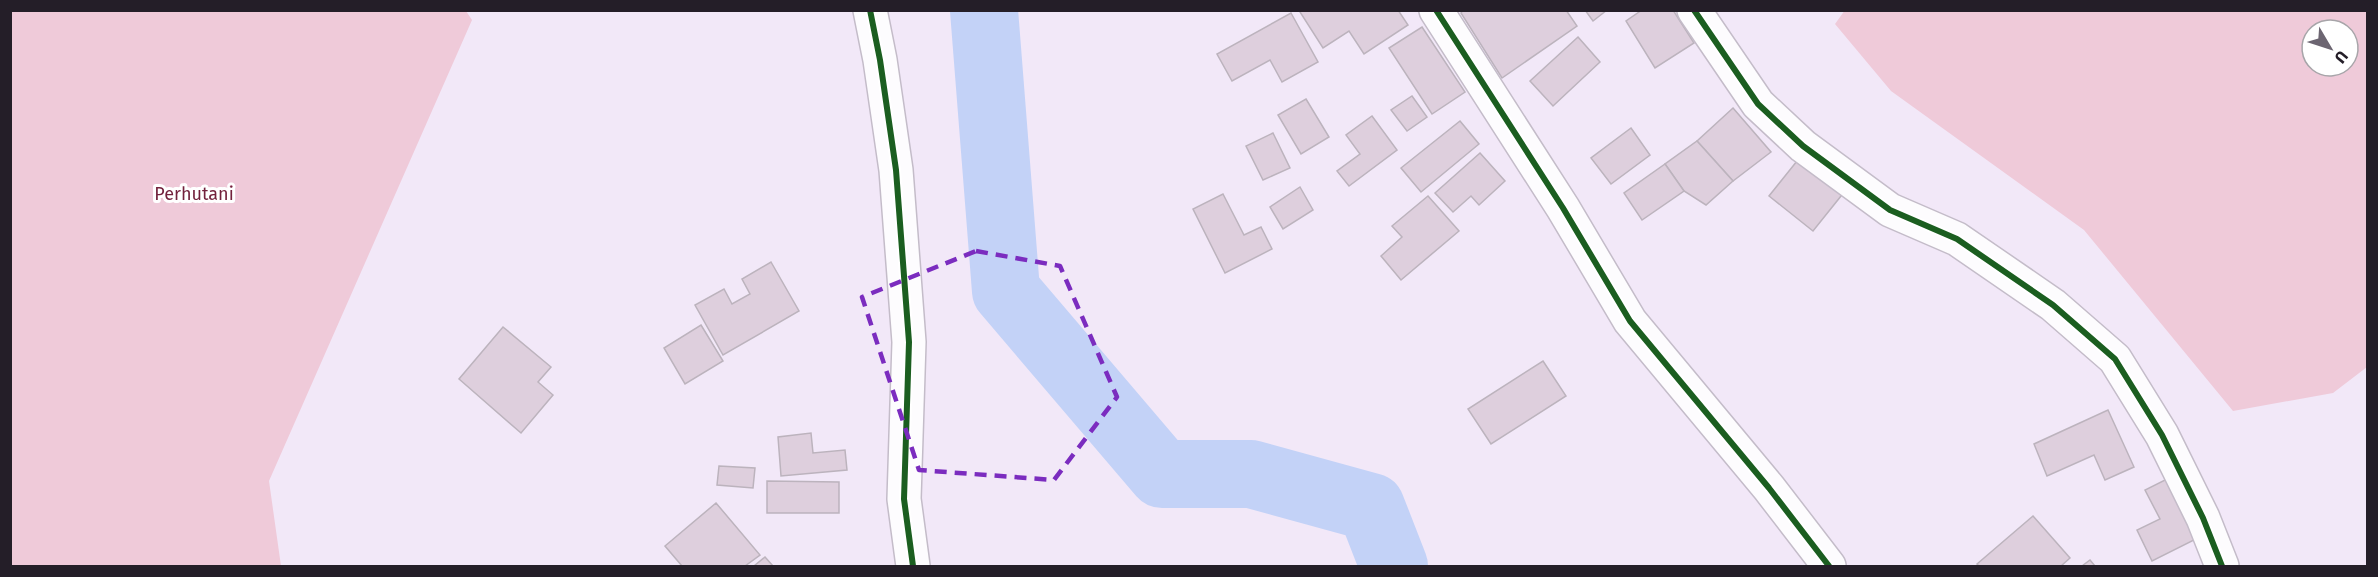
<svg xmlns="http://www.w3.org/2000/svg" width="2378" height="577" font-family="'Fira Sans',sans-serif">
<rect width="100%" height="100%" fill="#f2e8f8"/>
<g fill="#efcad9" fill-rule="evenodd">
<path d="M 1845,10 L 2367,11 L 2367,367 L 2333,393 L 2233,411 L 2084,230 L 1891,91 L 1835,24 ZM 2312,30 L 2348,30 L 2348,66 L 2312,66 Z"/>
<path d="M 466,11 L 472,20 L 269,481 L 281,566 L 11,566 L 11,11 Z"/>
</g>
<g fill="none" stroke-linecap="round" stroke-linejoin="round">
<path stroke="#c3d2f7" stroke-width="68" d="M 984,10 L 1006,291 L 1162,474 L 1251,474 L 1371,507 L 1394,566"/>
</g>
<g fill="#decfdd" stroke="#bcb3bd" stroke-width="1.5">
<path d="M 1303,10 L 1398,10 L 1408,25 L 1364,54 L 1349,31 L 1323,48 L 1300,12 Z"/>
<path d="M 1463,10 L 1566,10 L 1577,26 L 1502,78 L 1461,13 Z"/>
<path d="M 1585,10 L 1607,10 L 1593,21 Z"/>
<path d="M 1642,10 L 1673,10 L 1694,43 L 1655,68 L 1626,21 Z"/>
<path d="M 1291,13 L 1318,62 L 1282,82 L 1270,60 L 1232,81 L 1217,54 Z"/>
<path d="M 1422,27 L 1465,92 L 1432,114 L 1389,48 Z"/>
<path d="M 1578,37 L 1600,62 L 1553,106 L 1530,81 Z"/>
<path d="M 1412,96 L 1427,117 L 1407,131 L 1391,110 Z"/>
<path d="M 1306,99 L 1329,137 L 1301,154 L 1278,115 Z"/>
<path d="M 1733,108 L 1771,152 L 1733,181 L 1697,141 Z"/>
<path d="M 1372,116 L 1397,150 L 1349,186 L 1337,171 L 1360,154 L 1346,135 Z"/>
<path d="M 1460,121 L 1479,144 L 1421,192 L 1401,168 Z"/>
<path d="M 1631,128 L 1650,155 L 1611,184 L 1591,158 Z"/>
<path d="M 1273,133 L 1290,168 L 1263,180 L 1246,146 Z"/>
<path d="M 1697,141 L 1733,181 L 1706,205 L 1684,191 L 1665,164 Z"/>
<path d="M 1480,153 L 1505,181 L 1479,205 L 1471,196 L 1453,212 L 1435,193 Z"/>
<path d="M 1801,156 L 1845,191 L 1813,231 L 1769,196 Z"/>
<path d="M 1665,164 L 1684,191 L 1642,220 L 1624,193 Z"/>
<path d="M 1300,187 L 1313,210 L 1283,229 L 1270,207 Z"/>
<path d="M 1223,194 L 1244,235 L 1261,227 L 1272,249 L 1225,273 L 1193,209 Z"/>
<path d="M 1428,196 L 1459,231 L 1401,280 L 1381,256 L 1402,237 L 1392,226 Z"/>
<path d="M 771,262 L 799,311 L 723,355 L 695,305 L 724,289 L 732,304 L 750,294 L 742,279 Z"/>
<path d="M 701,325 L 723,361 L 685,384 L 664,348 Z"/>
<path d="M 503,327 L 551,367 L 538,382 L 553,395 L 521,433 L 459,379 Z"/>
<path d="M 1543,361 L 1566,396 L 1491,444 L 1468,409 Z"/>
<path d="M 2108,410 L 2134,467 L 2105,480 L 2094,455 L 2047,476 L 2034,444 Z"/>
<path d="M 811,433 L 813,453 L 845,450 L 847,470 L 781,476 L 778,437 Z"/>
<path d="M 719,466 L 755,468 L 753,488 L 717,485 Z"/>
<path d="M 2177,474 L 2206,534 L 2152,561 L 2137,530 L 2160,519 L 2145,490 Z"/>
<path d="M 767,481 L 839,482 L 839,513 L 767,513 Z"/>
<path d="M 716,503 L 760,555 L 745,566 L 682,566 L 665,546 Z"/>
<path d="M 2033,516 L 2070,558 L 2061,566 L 1979,566 L 1977,564 Z"/>
<path d="M 765,557 L 773,566 L 754,566 Z"/>
<path d="M 2090,560 L 2095,566 L 2082,566 Z"/>
</g>
<g fill="none" stroke-linecap="round" stroke-linejoin="round">
<g stroke="#c4bcc9" stroke-width="36">
<g id="minor">
<path d="M 870,10 L 880,60 L 896,170 L 909,342 L 904,499 L 913,566"/>
<path d="M 1436,10 L 1563,208 L 1630,321 L 1769,488 L 1829,566"/>
<path d="M 1694,10 L 1758,104 L 1803,146 L 1890,210 L 1957,239 L 2053,305 L 2115,359 L 2162,435 L 2203,518 L 2222,566"/>
</g>
</g>
<use href="#minor" stroke="#fdfcfe" stroke-width="33"/>
<g stroke="#fff" stroke-width="10">
<g id="cycleway">
<path d="M 870,10 L 880,60 L 896,170 L 909,342 L 904,499 L 913,566"/>
<path d="M 1436,10 L 1563,208 L 1630,321 L 1769,488 L 1829,566"/>
<path d="M 1694,10 L 1758,104 L 1803,146 L 1890,210 L 1957,239 L 2053,305 L 2115,359 L 2162,435 L 2203,518 L 2222,566"/>
</g>
</g>
<use href="#cycleway" stroke="#1b5e20" stroke-width="6"/>
</g>
<path fill="none" stroke="#7b2cbf" stroke-width="4.5" stroke-dasharray="12 8" stroke-linejoin="round" d="M 976,251 L 1060,266 L 1117,397 L 1054,480 L 919,470 L 862,297 Z"/>
<g text-anchor="middle" dominant-baseline="central" stroke-width="6" stroke-linejoin="round" paint-order="stroke">
<g font-size="18" fill="#72213c" stroke="#fff">
<text x="194" y="194">Perhutani</text>
</g>
</g>
<rect width="2378" height="577" fill="none" stroke="#241e28" stroke-width="24"/>
<g transform="translate(2330 48) rotate(129)"><circle r="28" fill="#ffffff" stroke="#a7a5a9" stroke-width="1.5"/>
<path d="M0-4.5L10 22L0 15L-10 22Z" fill="#6c6571"/>
<text y="-9" font-size="16" font-weight="bold" text-anchor="middle" fill="#241e28">U</text>
</g>
</svg>
